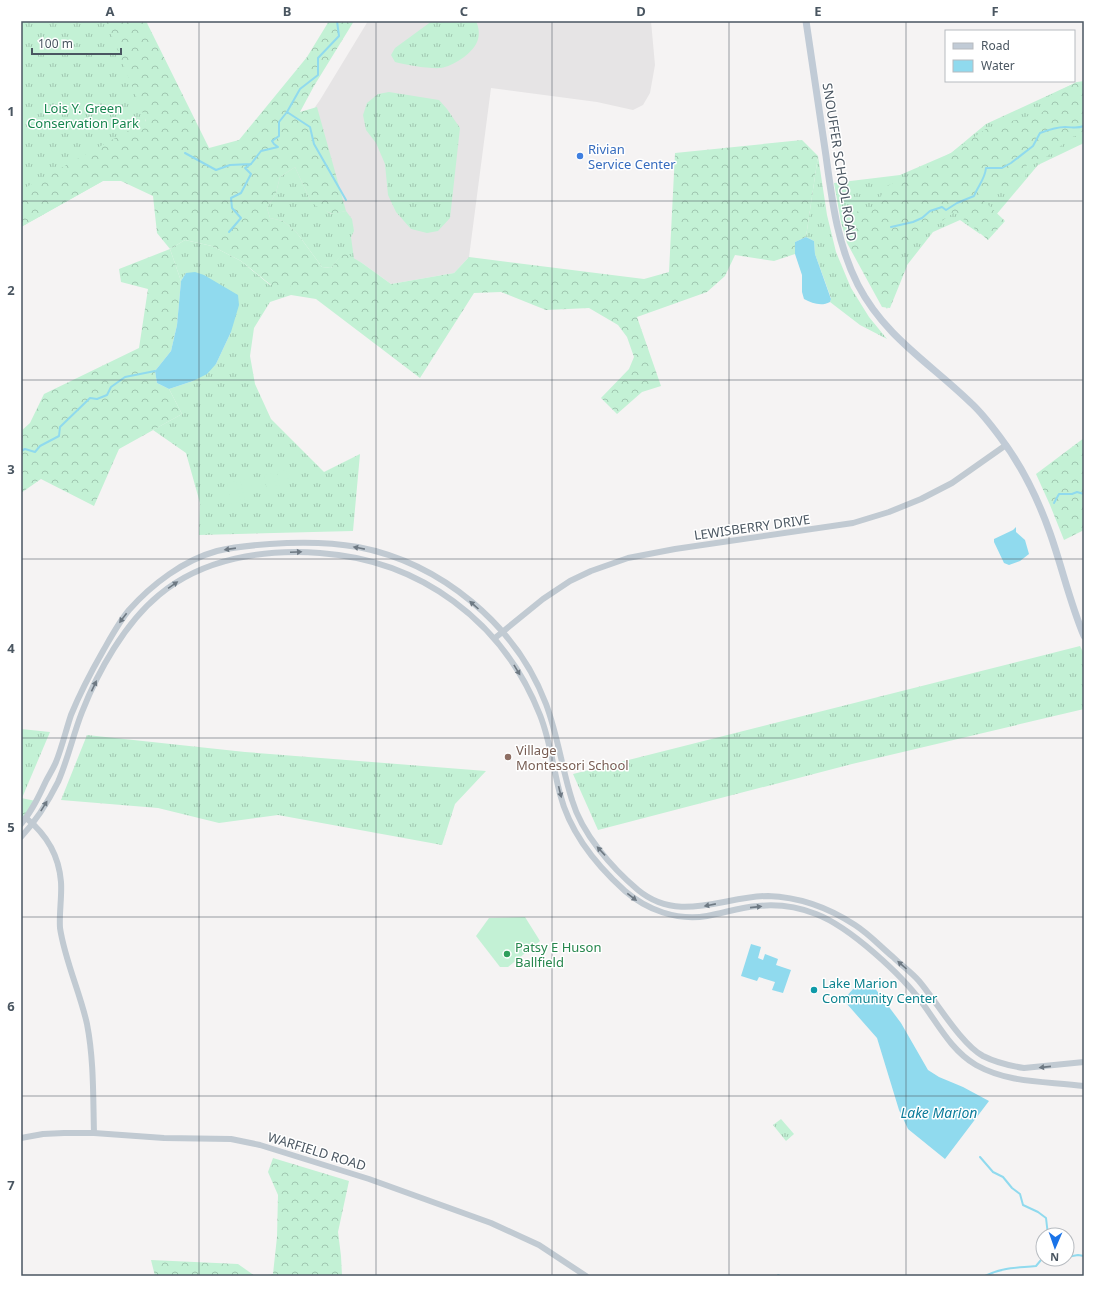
<svg xmlns="http://www.w3.org/2000/svg" width="1105" height="1297" font-family="'Noto Sans',sans-serif">
<defs>
<pattern id="grass-tufts" width="24" height="20" patternUnits="userSpaceOnUse"><rect width="24" height="20" fill="#c3f1d5"/><path d="M3 7l-1-3M5 7V3M7 7l1-3M15 17l-1-3M17 17v-4M19 17l1-3" fill="none" stroke="#a0c6b0"/></pattern>
<pattern id="forest-crowns" width="20" height="18" patternUnits="userSpaceOnUse"><rect width="20" height="18" fill="#c3f1d5"/><path d="M2 6a3 3 0 1 1 6 0M12 15a3 3 0 1 1 6 0" fill="none" stroke="#a0c6b0"/></pattern>
</defs>
<rect width="100%" height="100%" fill="#f5f3f3"/>
<path fill="#e6e4e5" d="M 368,21 L 651,21 L 655,65 L 650,93 L 643,105 L 633,110 L 597,102 L 491,88 L 469,257 L 454,273 L 391,284 L 362,263 L 242,211 L 320,100 Z"/>
<g fill="url(#grass-tufts)">
<path d="M 21,21 L 125,21 L 143,54 L 147,156 L 21,227 Z"/>
<path d="M 432,21 L 476,21 C 479,27 480,36 477,42 C 472,54 453,66 441,68 C 430,69 405,65 395,62 L 391,55 L 395,48 Z"/>
<path d="M 1084,81 L 1084,143 L 1038,165 L 980,234 L 960,220 L 933,232 L 904,269 L 887,309 L 882,302 L 848,224 L 847,243 L 841,222 L 834,183 L 900,175 L 951,153 L 986,124 L 1077,82 Z"/>
<path d="M 389,92 L 439,100 L 447,109 L 460,128 L 450,218 L 438,231 L 427,233 L 411,229 L 396,212 L 388,195 L 385,164 L 376,143 L 366,130 L 363,115 L 367,103 L 378,94 Z"/>
<path d="M 818,156 L 827,215 L 836,252 L 851,288 L 869,317 L 887,339 L 860,325 L 830,302 L 831,298 L 815,254 L 814,241 L 806,237 Z"/>
<path d="M 295,167 L 310,200 L 331,214 L 346,211 L 352,219 L 354,231 L 351,237 L 354,259 L 343,253 L 331,268 L 322,267 L 297,233 L 283,221 L 270,218 L 267,208 L 276,193 L 280,177 Z"/>
<path d="M 185,240 L 212,246 L 241,261 L 270,285 L 291,285 L 291,295 L 270,302 L 254,328 L 250,356 L 255,384 L 271,419 L 324,472 L 360,454 L 353,531 L 199,535 L 200,503 L 186,453 L 153,430 L 182,414 L 169,389 L 193,381 L 216,364 L 231,332 L 186,273 L 181,281 L 170,249 Z"/>
<path d="M 1080,646 L 1084,654 L 1084,709 L 852,764 L 598,830 L 573,774 Z"/>
<path d="M 21,729 L 50,732 L 22,798 L 21,798 Z"/>
<path d="M 87,735 L 245,752 L 486,771 L 455,804 L 442,845 L 278,815 L 219,823 L 158,808 L 61,800 Z"/>
<path d="M 781,1119 L 794,1134 L 786,1141 L 773,1125 Z"/>
</g>
<g fill="url(#forest-crowns)">
<path d="M 106,21 L 146,21 L 209,148 L 239,140 L 307,57 L 329,21 L 354,21 L 314,86 L 300,112 L 317,107 L 346,211 L 332,214 L 316,206 L 310,200 L 295,167 L 280,177 L 276,193 L 267,208 L 270,218 L 283,221 L 297,233 L 322,267 L 331,268 L 343,252 L 362,263 L 391,284 L 454,273 L 469,257 L 644,279 L 669,272 L 675,153 L 802,140 L 818,156 L 806,237 L 795,242 L 795,254 L 774,261 L 735,255 L 725,276 L 707,292 L 637,317 L 661,386 L 642,392 L 617,414 L 601,398 L 629,369 L 634,357 L 627,337 L 618,325 L 589,308 L 546,310 L 501,292 L 474,293 L 420,378 L 316,299 L 291,295 L 290,285 L 271,285 L 241,261 L 212,246 L 185,240 L 170,249 L 181,281 L 177,325 L 171,351 L 155,371 L 157,383 L 169,389 L 182,414 L 119,449 L 94,506 L 41,479 L 21,493 L 21,431 L 30,423 L 44,394 L 139,348 L 148,289 L 121,282 L 119,269 L 170,249 L 157,233 L 153,196 L 121,181 L 103,181 L 21,227 L 21,190 L 146,121 Z"/>
<path d="M 1077,82 L 1084,85 L 1084,136 L 1074,136 L 1046,157 L 1027,162 L 1025,178 L 1009,194 L 992,187 L 983,200 L 1005,221 L 988,240 L 955,212 L 922,234 L 900,255 L 907,266 L 890,308 L 882,307 L 847,243 L 848,224 L 853,212 L 872,210 L 888,185 L 901,180 L 951,153 L 987,128 L 1043,112 L 1049,96 Z"/>
<path d="M 1084,438 L 1084,530 L 1064,540 L 1050,505 L 1036,474 Z"/>
<path d="M 21,798 L 36,801 L 21,824 Z"/>
<path d="M 273,1158 L 349,1181 L 338,1232 L 341,1256 L 342,1276 L 263,1276 L 273,1274 L 277,1237 L 278,1195 L 268,1172 Z"/>
<path d="M 151,1260 L 238,1264 L 255,1276 L 155,1276 Z"/>
</g>
<g fill="#c3f1d5">
<path d="M 286,470 L 291,491 L 281,493 L 277,472 Z"/>
<path d="M 273,473 L 278,494 L 268,496 L 264,475 Z"/>
<path d="M 250,478 L 254,499 L 245,501 L 240,480 Z"/>
<path d="M 236,481 L 241,502 L 231,504 L 227,483 Z"/>
<path d="M 525,917 L 540,941 L 508,967 L 500,967 L 476,936 L 489,918 Z"/>
</g>
<g fill="#90daee">
<path d="M 806,237 L 814,241 L 815,254 L 831,299 L 830,302 C 821,307 812,303 804,299 L 802,292 L 802,275 L 795,254 L 795,242 Z"/>
<path d="M 195,272 L 204,275 L 238,295 L 239,305 L 231,332 L 216,364 L 207,374 L 193,381 L 169,389 L 157,383 L 155,371 L 171,351 L 177,325 L 181,281 L 186,273 Z"/>
<path d="M 1016,527 L 1016,532 L 1025,540 L 1029,554 L 1020,561 L 1009,565 L 1004,563 L 994,542 L 994,539 L 1013,530 Z"/>
<path d="M 751,944 L 761,947 L 758,958 L 763,960 L 765,954 L 778,959 L 776,965 L 791,970 L 783,993 L 772,990 L 775,982 L 759,977 L 757,981 L 741,976 Z"/>
<path d="M 867,985 L 874,987 L 901,1023 L 928,1070 L 939,1077 L 963,1087 L 989,1101 L 945,1159 L 908,1129 L 899,1110 L 877,1038 L 847,1004 L 845,998 L 853,989 Z"/>
</g>
<g fill="none" stroke-linecap="round" stroke-linejoin="round">
<g stroke="#90daee" stroke-width="2">
<path d="M 287,112 L 310,127 L 314,144 L 346,200"/>
<path d="M 185,153 L 216,170 L 230,165 L 251,164 L 261,151 L 278,147 L 274,144 L 272,141 L 279,136 L 279,122 L 287,112 L 300,89 L 318,75 L 318,58 L 339,36 L 337,21"/>
<path d="M 891,227 L 913,222 L 922,218 L 930,211 L 942,207 L 946,210 L 957,203 L 974,196 C 978,186 985,179 986,168 L 1002,168 L 1011,163 L 1033,146 L 1040,133 C 1048,130 1056,127 1065,127 C 1073,127 1076,129 1084,126"/>
<path d="M 229,232 L 241,218 L 232,208 L 231,198 L 241,193 L 251,174 L 245,168 L 251,164"/>
<path d="M 21,451 L 25,449 L 35,452 L 40,446 L 59,436 L 60,427 L 90,398 L 97,399 L 107,395 L 111,387 L 125,377 L 155,371"/>
<path d="M 1054,503 L 1059,494 L 1072,494 L 1077,492 L 1084,494"/>
<path d="M 980,1157 L 993,1172 L 1003,1177 L 1012,1188 L 1020,1194 L 1023,1205 L 1038,1212 L 1046,1218 L 1048,1235"/>
<path d="M 1067,1257 L 1078,1255 L 1084,1256"/>
<path d="M 778,1275 L 780,1276"/>
<path d="M 985,1276 C 1003,1267 1017,1268 1036,1266 L 1041,1260 L 1044,1259"/>
</g>
<g stroke="#c1cad2" stroke-width="6">
<path d="M 495,638 L 543,599 L 570,581 L 591,571 L 628,558 L 675,549 L 853,523 L 889,512 L 921,499 L 952,483 L 1006,445"/>
<path d="M 26,818 C 46,834 59,856 61,882 C 62,897 59,913 60,928 C 65,961 80,992 87,1024 C 94,1060 93,1097 94,1133"/>
<path d="M 21,824 C 32,811 39,796 46,781 C 49,775 53,769 56,762 C 62,747 66,730 71,715 C 80,693 91,672 103,651 C 111,637 119,622 129,610 C 152,584 184,560 217,551 C 238,546 266,544 287,543 C 311,542 335,543 358,547 C 441,563 516,625 546,704 C 558,736 562,769 572,800 C 582,834 612,868 638,890 C 679,924 724,896 768,896 C 800,897 829,908 855,925 C 869,934 880,946 893,957 C 901,965 911,972 919,981 C 936,1001 961,1044 983,1056 C 995,1062 1011,1066 1024,1068 L 1084,1062"/>
<path d="M 21,837 C 36,821 48,802 58,782 C 68,759 73,735 82,712 C 98,671 125,623 159,595 C 203,558 264,549 320,553 C 420,560 503,621 540,715 C 550,740 553,767 560,794 C 570,833 595,864 625,891 C 647,910 677,921 707,916 C 724,913 741,907 758,906 C 777,904 798,907 816,914 C 850,927 902,975 923,1004 C 939,1026 952,1051 976,1065 C 1010,1084 1047,1081 1084,1086"/>
<path d="M 21,1138 L 43,1134 L 64,1133 L 94,1133 L 164,1138 L 231,1139 L 260,1145 L 369,1179 L 491,1223 L 539,1245 L 586,1276"/>
</g>
<path stroke="#c1cbd6" stroke-width="7" d="M 806,21 C 813,66 819,111 826,156 C 832,200 837,244 858,285 C 885,337 930,363 971,403 C 982,413 991,425 1000,437 C 1022,466 1038,499 1050,533 C 1062,567 1070,603 1084,636"/>
</g>
<defs><path id="oneway-solid" d="M-6-.8H1V-3.2L6.5 0L1 3.2V.8H-6Z"/></defs>
<g fill="#6e7983">
<use href="#oneway-solid" transform="translate(359 548) rotate(-169)"/>
<use href="#oneway-solid" transform="translate(230 549) rotate(172)"/>
<use href="#oneway-solid" transform="translate(296 552) rotate(-3)"/>
<use href="#oneway-solid" transform="translate(173 585) rotate(-35)"/>
<use href="#oneway-solid" transform="translate(474 605) rotate(-138)"/>
<use href="#oneway-solid" transform="translate(123 618) rotate(127)"/>
<use href="#oneway-solid" transform="translate(517 670) rotate(59)"/>
<use href="#oneway-solid" transform="translate(94 686) rotate(-65)"/>
<use href="#oneway-solid" transform="translate(560 792) rotate(76)"/>
<use href="#oneway-solid" transform="translate(44 806) rotate(-58)"/>
<use href="#oneway-solid" transform="translate(601 851) rotate(-133)"/>
<use href="#oneway-solid" transform="translate(632 897) rotate(38)"/>
<use href="#oneway-solid" transform="translate(710 905) rotate(169)"/>
<use href="#oneway-solid" transform="translate(756 907) rotate(-6)"/>
<use href="#oneway-solid" transform="translate(902 965) rotate(-138)"/>
<use href="#oneway-solid" transform="translate(1045 1067) rotate(174)"/>
</g>
<path fill="none" stroke="#4a5661" stroke-width="1" stroke-opacity="0.55" d="M 199,21 L 199,1276M 376,21 L 376,1276M 552,21 L 552,1276M 729,21 L 729,1276M 906,21 L 906,1276M 21,201 L 1084,201M 21,380 L 1084,380M 21,559 L 1084,559M 21,738 L 1084,738M 21,917 L 1084,917M 21,1096 L 1084,1096"/>
<circle fill="#3f7fe0" stroke="#fff" stroke-width="1.5" cx="580" cy="156" r="4"/>
<circle fill="#8d6e63" stroke="#fff" stroke-width="1.5" cx="508" cy="757" r="4"/>
<circle fill="#2e9e5b" stroke="#fff" stroke-width="1.5" cx="507" cy="954" r="4"/>
<circle fill="#0f9aa8" stroke="#fff" stroke-width="1.5" cx="814" cy="990" r="4"/>
<g text-anchor="middle" dominant-baseline="central" stroke-width="3" stroke-linejoin="round" paint-order="stroke">
<g font-size="13" fill="#17864f" stroke="#fff">
<text x="83" y="108">Lois Y. Green<tspan x="83" dy="15">Conservation Park</tspan></text>
</g>
<g font-size="13" fill="#366cbe" stroke="#fff" text-anchor="start">
<text x="588" y="149">Rivian<tspan x="588" dy="15">Service Center</tspan></text>
</g>
<g font-size="13" fill="#4a5661" stroke="#fff">
<text transform="translate(840 162) rotate(81)">SNOUFFER SCHOOL ROAD</text>
<text transform="translate(752 527) rotate(-8)">LEWISBERRY DRIVE</text>
<text transform="translate(317 1151) rotate(17)">WARFIELD ROAD</text>
</g>
<g font-size="13" fill="#785e54" stroke="#fff" text-anchor="start">
<text x="516" y="750">Village<tspan x="516" dy="15">Montessori School</tspan></text>
</g>
<g font-size="13" fill="#27864d" stroke="#fff" text-anchor="start">
<text x="515" y="947">Patsy E Huson<tspan x="515" dy="15">Ballfield</tspan></text>
</g>
<g font-size="13" fill="#0d838f" stroke="#fff" text-anchor="start">
<text x="822" y="983">Lake Marion<tspan x="822" dy="15">Community Center</tspan></text>
</g>
<g font-size="14" font-style="italic" fill="#0c7c9b" stroke="#fff">
<text x="939" y="1112">Lake Marion</text>
</g>
</g>
<rect width="1105" height="1297" fill="none" stroke="#ffffff" stroke-width="44"/>
<rect x="945" y="30" width="130" height="52" fill="#ffffff" stroke="#b7bbc0"/>
<rect x="953" y="43" width="20" height="6" fill="#c1cbd6" stroke="#b7bbc0"/>
<text x="981" y="50" font-size="12" fill="#4a5661">Road</text>
<rect x="953" y="60" width="20" height="12" fill="#90daee" stroke="#b7bbc0"/>
<text x="981" y="70" font-size="12" fill="#4a5661">Water</text>
<g transform="translate(1055 1247) rotate(182)"><circle r="19" fill="#ffffff" stroke="#b7bbc0"/>
<path d="M0-3L7 15L0 10L-7 15Z" fill="#1a73e8"/>
<text y="-6" font-size="11" font-weight="bold" text-anchor="middle" fill="#4a5661">N</text>
</g>
<path d="M32 48v6h89v-6" fill="none" stroke="#4a5661" stroke-width="2"/>
<text x="38" y="48" font-size="12" fill="#4a5661" stroke="#ffffff" stroke-width="3" paint-order="stroke">100 m</text>
<rect x="22" y="22" width="1061" height="1253" fill="none" stroke="#4a5661" stroke-width="1.5"/>
<g font-size="13" text-anchor="middle" font-weight="bold" fill="#4a5661">
<text x="110" y="16">A</text>
<text x="287" y="16">B</text>
<text x="464" y="16">C</text>
<text x="641" y="16">D</text>
<text x="818" y="16">E</text>
<text x="995" y="16">F</text>
<text x="11" y="116">1</text>
<text x="11" y="295">2</text>
<text x="11" y="474">3</text>
<text x="11" y="653">4</text>
<text x="11" y="832">5</text>
<text x="11" y="1011">6</text>
<text x="11" y="1190">7</text>
</g>
</svg>
